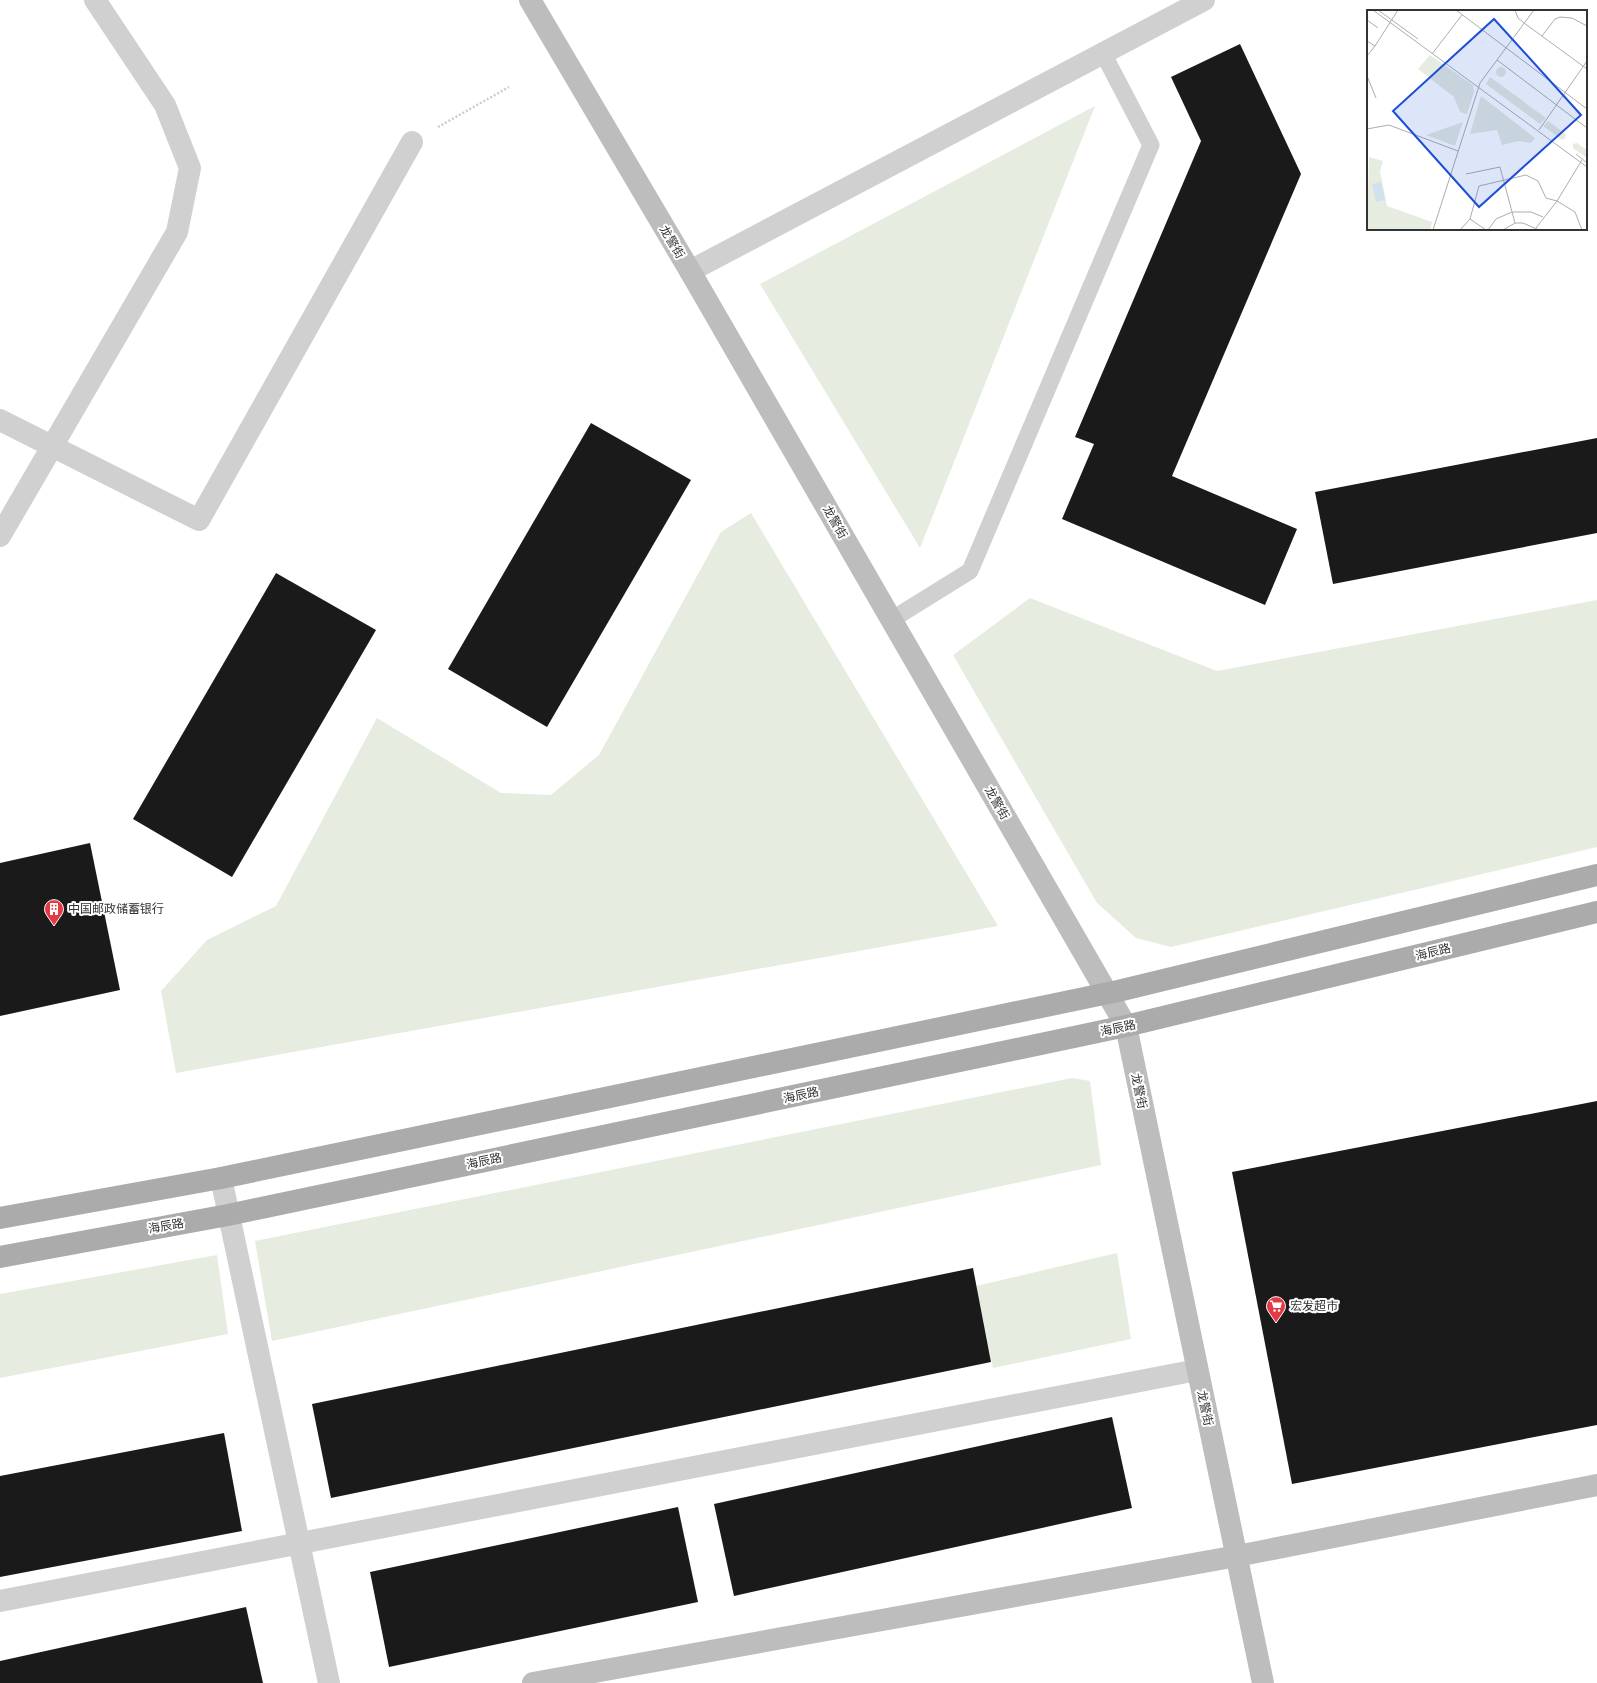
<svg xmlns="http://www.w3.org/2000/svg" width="1597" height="1683" font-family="'Alegreya Sans','Noto Sans SC',sans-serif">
<rect width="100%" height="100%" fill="#fff"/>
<g fill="#e6ecdf">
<path d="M 1095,106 L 920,548 L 760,284 Z"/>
<path d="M 751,513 L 998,926 L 176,1073 L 161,991 L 207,940 L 276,906 L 377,718 L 501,793 L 551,795 L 599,755 L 721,532 Z"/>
<path d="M 1030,598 L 1217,671 L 1597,600 L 1597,847 L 1171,947 L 1136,938 L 1097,903 L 953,655 Z"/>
<path d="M 1072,1078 L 1090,1081 L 1101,1165 L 272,1341 L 255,1241 Z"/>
<path d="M 1117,1253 L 1131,1339 L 993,1368 L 976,1286 Z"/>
<path d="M 217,1255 L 228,1334 L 0,1378 L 0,1294 Z"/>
</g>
<g fill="#1a1a1a">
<path d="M 1240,44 L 1301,174 L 1172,476 L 1297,529 L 1265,605 L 1062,519 L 1094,444 L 1075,437 L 1201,141 L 1171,77 Z"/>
<path d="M 591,423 L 691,480 L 547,727 L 448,669 Z"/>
<path d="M 1597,438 L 1597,533 L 1333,584 L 1315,492 Z"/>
<path d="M 276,573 L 376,630 L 232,877 L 133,819 Z"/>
<path d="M 90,843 L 120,990 L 0,1016 L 0,863 Z"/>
<path d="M 1597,1101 L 1597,1425 L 1292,1484 L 1232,1172 Z"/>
<path d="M 973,1268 L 991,1362 L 331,1498 L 312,1404 Z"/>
<path d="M 1112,1417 L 1132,1508 L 734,1596 L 714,1504 Z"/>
<path d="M 224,1433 L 242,1531 L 0,1577 L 0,1476 Z"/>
<path d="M 678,1507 L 698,1602 L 389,1667 L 370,1572 Z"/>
<path d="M 246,1607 L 263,1683 L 0,1683 L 0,1661 Z"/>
</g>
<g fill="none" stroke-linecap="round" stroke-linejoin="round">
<path stroke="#cdcdcd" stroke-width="2.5" stroke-dasharray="2 2" stroke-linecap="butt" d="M 438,127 L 509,87"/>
<path stroke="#d0d0d0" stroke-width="17" d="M 891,620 L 970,571 L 1151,145 L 1103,53"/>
<g stroke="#d0d0d0" stroke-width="22">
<path d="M 690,271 L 1204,0"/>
<path d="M 0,420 L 199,520 L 412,142"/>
<path d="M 0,536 L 177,232 L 190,168 L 165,105 L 95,0"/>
<path d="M 221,1178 L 329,1683"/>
<path d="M 0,1601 L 1197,1370"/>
</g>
<g stroke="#bdbdbd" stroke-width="22">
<path d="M 530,0 L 690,271 L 1126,1026 L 1263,1683"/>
<path d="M 533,1683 L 1237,1556 L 1597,1485"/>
</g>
<g stroke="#ababab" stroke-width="22">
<path d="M 0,1218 L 221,1178 L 1118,991 L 1597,875"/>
<path d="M 0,1257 L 228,1215 L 1126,1026 L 1597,912"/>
</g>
</g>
<defs>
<g id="building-pin" transform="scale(1)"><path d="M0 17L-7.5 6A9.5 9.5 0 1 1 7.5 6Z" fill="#e63946" stroke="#fff"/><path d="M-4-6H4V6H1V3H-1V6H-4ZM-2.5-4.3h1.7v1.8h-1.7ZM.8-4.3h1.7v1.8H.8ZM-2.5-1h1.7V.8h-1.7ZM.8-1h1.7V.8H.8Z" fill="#fff"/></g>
<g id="supermarket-pin" transform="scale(1)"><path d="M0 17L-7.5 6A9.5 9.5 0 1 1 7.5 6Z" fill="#e63946" stroke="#fff"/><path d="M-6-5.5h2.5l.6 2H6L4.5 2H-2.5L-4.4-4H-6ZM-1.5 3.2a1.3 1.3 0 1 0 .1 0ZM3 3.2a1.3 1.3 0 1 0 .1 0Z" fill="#fff"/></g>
</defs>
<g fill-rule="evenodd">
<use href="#building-pin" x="54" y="909"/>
<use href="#supermarket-pin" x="1276" y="1306"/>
</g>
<g text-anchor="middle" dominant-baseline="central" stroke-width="4" stroke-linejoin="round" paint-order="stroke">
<g font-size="12" fill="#333" stroke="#fff">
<text transform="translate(672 242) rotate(59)">龙警街</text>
<text transform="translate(835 522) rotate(60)">龙警街</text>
<text transform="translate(997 803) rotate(60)">龙警街</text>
<text transform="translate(1433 952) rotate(-14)">海辰路</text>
<text transform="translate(1118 1028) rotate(-12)">海辰路</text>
<text transform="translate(1139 1091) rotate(78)">龙警街</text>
<text transform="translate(801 1095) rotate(-12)">海辰路</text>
<text transform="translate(484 1161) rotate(-12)">海辰路</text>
<text transform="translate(166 1226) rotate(-10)">海辰路</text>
<text transform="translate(1205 1408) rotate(78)">龙警街</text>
</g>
<g font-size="12" fill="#333" stroke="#fff" text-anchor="start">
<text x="68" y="909">中国邮政储蓄银行</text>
<text x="1290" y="1306">宏发超市</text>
</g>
</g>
<g transform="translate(1367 10)">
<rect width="220" height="220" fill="#fff"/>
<path d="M 63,45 L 106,75 L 107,82 L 100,104 L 93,102 L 87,87 L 51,59 ZM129 62a5 5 0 1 1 10 0a5 5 0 1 1-10 0ZM 123,67 L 179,108 L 173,114 L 119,74 ZM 114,86 L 168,128 L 164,133 L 152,131 L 135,135 L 130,120 L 103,124 ZM 181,111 L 199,124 L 198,128 L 195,130 L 176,116 ZM 96,112 L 88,136 L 59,125 ZM 210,133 L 220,140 L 220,148 L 206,138 L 206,134 ZM 2,147 L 16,151 L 13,161 L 20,196 L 65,212 L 63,220 L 0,220 Z" fill="#e6ecdf"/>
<path d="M 14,172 L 18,190 L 9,192 L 5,174 Z" fill="#cfe2ee"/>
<path fill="none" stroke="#adadad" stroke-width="1" d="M 6,0 L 220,157M 11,0 L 51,29M 89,0 L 220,99M 148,0 L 151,8 L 157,13 L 220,59M 0,10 L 11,18M 175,26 L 188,9 L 193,7 L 205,8 L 220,16M 0,31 L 8,36 L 0,46M 8,36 L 31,0M 65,44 L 95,5M 130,50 L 220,118M 0,66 L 9,88M 0,119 L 22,115 L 91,141M 172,120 L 220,51M 209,144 L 220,153M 215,150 L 190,191 L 208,202 L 215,220M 99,164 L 133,157 L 148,213M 103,209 L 119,220M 66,220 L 113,73 L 167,0M 93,220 L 103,209 L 112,176 L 159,165 L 171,171 L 179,188 L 190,191 L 169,218M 121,220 L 129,209 L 145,202 L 164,202 L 176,207M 136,220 L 148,213 L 156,213 L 172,220"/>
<path fill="#1d4ed8" fill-opacity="0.15" stroke="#1d4ed8" stroke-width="2" d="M 127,9 L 214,105 L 112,197 L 26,101 Z"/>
<rect width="220" height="220" fill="none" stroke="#333" stroke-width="2"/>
</g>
</svg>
